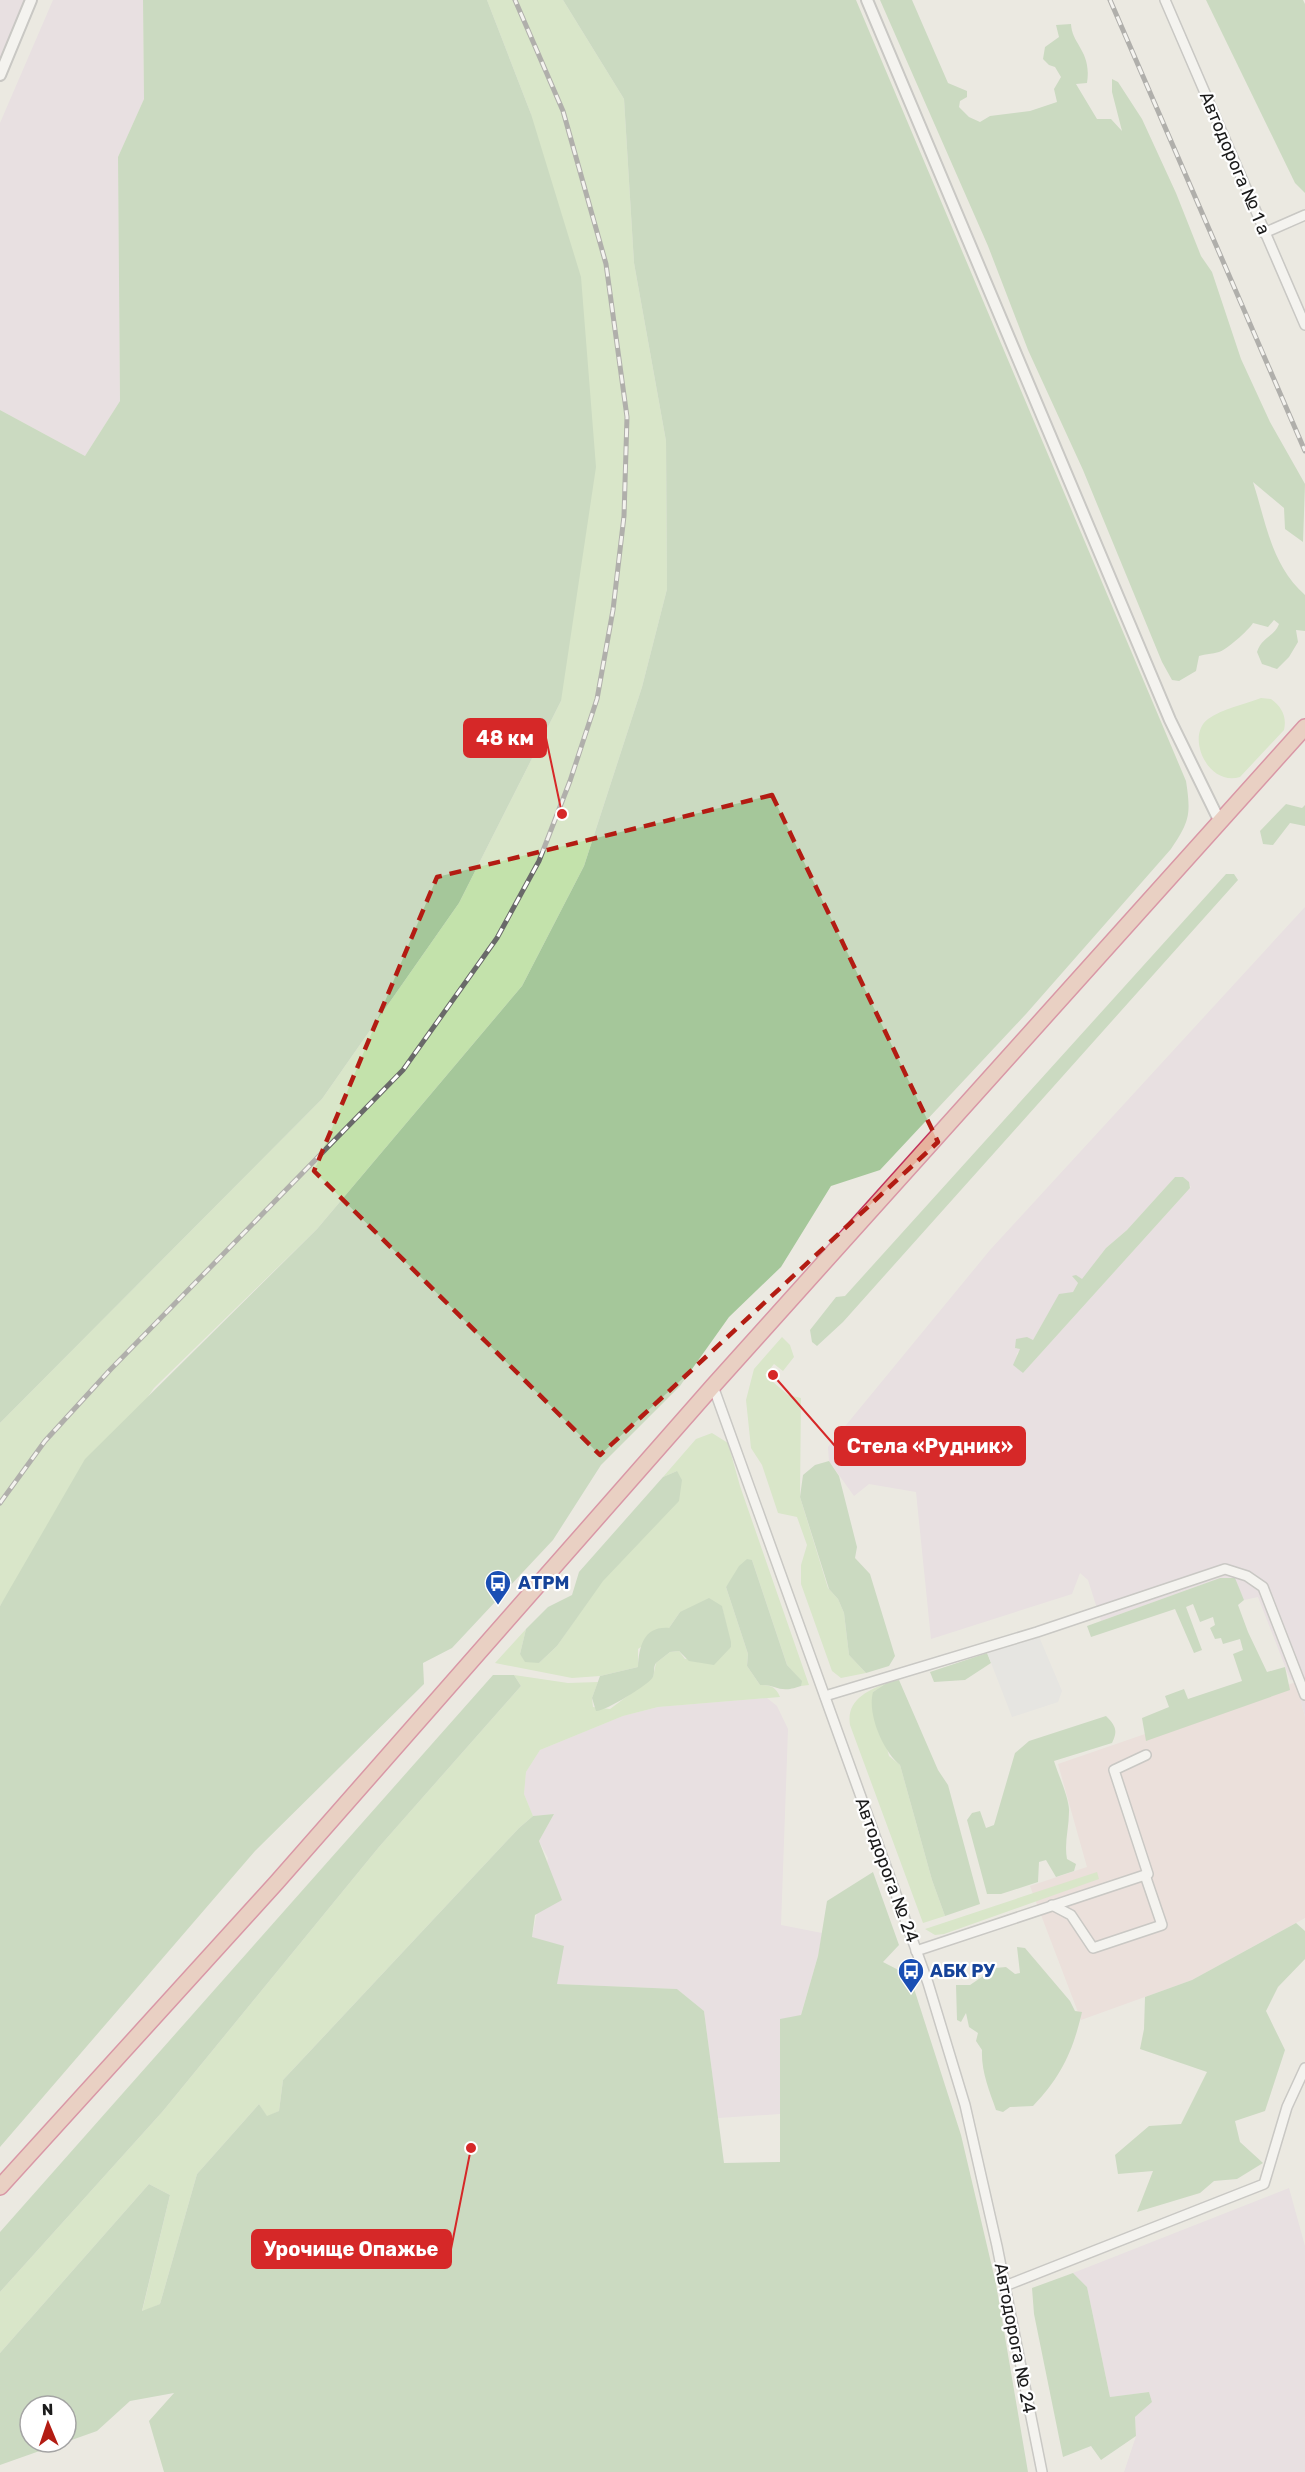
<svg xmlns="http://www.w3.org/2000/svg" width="1305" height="2472" font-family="Rubik,sans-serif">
<rect width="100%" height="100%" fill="#ebe9e1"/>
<path fill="#ebd4d2" d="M 1296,1682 L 1305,1717 L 1305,1918 L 1192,1980 L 1081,2020 L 1030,1886 L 1087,1867 L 1058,1764 Z"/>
<g fill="#e4d4e0" fill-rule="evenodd">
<path d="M 0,0 L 26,0 L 0,60 Z"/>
<path d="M 53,0 L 143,0 L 144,99 L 118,157 L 120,401 L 85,456 L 0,410 L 0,123 Z"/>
<path d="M 1305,907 L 1305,1717 L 1296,1682 L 1290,1679 L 1258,1597 L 1244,1600 L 1234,1578 L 1220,1578 L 1101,1621 L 1088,1580 L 1080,1573 L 1072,1594 L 931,1639 L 916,1492 L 869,1484 L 854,1496 L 829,1461 L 828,1447 L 990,1250 ZM 1175,1177 L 1183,1177 L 1191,1187 L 1023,1373 L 1016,1360 L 1017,1353 L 1033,1340 L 1049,1312 L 1073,1292 L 1078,1283 L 1072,1276 L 1082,1280 L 1106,1248 L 1127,1230 Z"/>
<path d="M 767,1698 L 777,1706 L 788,1729 L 781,1925 L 822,1933 L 818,1956 L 780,2086 L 780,2114 L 718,2118 L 704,2011 L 677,1989 L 557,1984 L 532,1937 L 548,1858 L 539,1841 L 554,1814 L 533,1816 L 524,1794 L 526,1772 L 540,1750 L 623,1716 L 658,1707 Z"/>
<path d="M 1289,2188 L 1305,2246 L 1305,2472 L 1124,2472 L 1136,2436 L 1135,2417 L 1152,2402 L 1149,2392 L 1110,2397 L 1087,2287 L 1073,2273 Z"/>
</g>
<g fill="#c3e2ab">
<path d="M 487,0 L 563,0 L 624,99 L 634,263 L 666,441 L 667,589 L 642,687 L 584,866 L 522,986 L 317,1229 L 154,1388 L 0,1606 L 0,1423 L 322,1099 L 459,903 L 561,701 L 531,114 Z"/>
<path d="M 1261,698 L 1271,699 C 1282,707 1287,717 1284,730 L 1240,777 C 1208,787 1185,736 1208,719 C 1222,709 1245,704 1261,698 Z"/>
<path d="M 782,1337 L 790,1345 L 794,1357 L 783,1371 L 774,1364 L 765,1375 L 788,1395 L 801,1398 L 800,1497 L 828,1588 L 838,1599 L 844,1613 L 849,1655 L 866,1673 L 841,1678 L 832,1671 L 801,1584 L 801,1565 L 807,1545 L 797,1517 L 778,1513 L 762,1465 L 751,1448 L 746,1400 L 754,1369 Z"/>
<path d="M 712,1433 L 728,1443 L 740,1486 L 809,1685 L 801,1686 L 801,1681 L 787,1665 L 752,1560 L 747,1560 L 726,1587 L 748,1654 L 747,1666 L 760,1685 C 771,1685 776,1687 780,1697 L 658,1707 L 623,1716 L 540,1750 L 526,1772 L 524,1794 L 533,1816 L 519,1828 L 283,2080 L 279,2111 L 267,2117 L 259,2104 L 197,2174 L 160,2304 L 142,2312 L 170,2195 L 149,2184 L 0,2353 L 0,2292 L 163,2111 L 379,1847 L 521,1686 L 514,1675 L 568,1683 L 598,1682 L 592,1698 L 593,1707 L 610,1709 L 653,1677 L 656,1663 L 670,1652 L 679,1651 L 685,1659 L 731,1647 L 722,1607 L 680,1612 L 669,1628 L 638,1649 L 638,1667 L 600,1676 L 572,1678 L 495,1663 L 526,1629 L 520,1654 L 539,1663 L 557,1646 L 677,1471 L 663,1477 L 696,1439 Z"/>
<path d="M 888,1682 L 873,1692 L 889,1756 L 900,1765 L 932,1880 L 945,1916 L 923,1923 L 850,1725 C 846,1699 868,1691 888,1682 Z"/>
<path d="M 1097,1872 L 1099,1879 L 944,1934 L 935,1935 L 925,1929 Z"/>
</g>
<g fill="#a5c79a">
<path d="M 143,0 L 487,0 L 531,114 L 581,277 L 596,467 L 561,701 L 459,903 L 322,1099 L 0,1423 L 0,410 L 85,456 L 120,401 L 118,157 L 144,99 Z"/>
<path d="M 563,0 L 856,0 L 1186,781 C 1191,814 1190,821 1171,849 L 1026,1014 L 880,1170 L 831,1186 L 781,1267 L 729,1317 L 680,1386 L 601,1465 L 553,1540 L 452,1648 L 423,1663 L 424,1684 L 255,1851 L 0,2147 L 0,1606 L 85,1459 L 317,1229 L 522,986 L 584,866 L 642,687 L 667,589 L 666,441 L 634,263 L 624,99 Z"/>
<path d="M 880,0 L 912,0 L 948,83 L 967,91 L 967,97 L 960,101 L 959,107 L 969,117 L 980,122 L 990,116 L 1030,111 L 1057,102 L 1054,89 L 1061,77 L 1055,67 L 1049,65 L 1043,59 L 1045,47 L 1059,37 L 1056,25 L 1071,24 C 1072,45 1092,51 1087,83 L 1076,84 L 1097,119 L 1111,119 L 1122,131 L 1112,92 L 1112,79 L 1118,82 L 1142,119 L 1176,193 L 1201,256 L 1212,272 L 1241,359 L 1270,422 L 1305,484 L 1303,542 L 1285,529 L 1284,508 L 1253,482 C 1266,522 1271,565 1305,595 L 1305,631 L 1296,630 L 1298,642 L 1289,657 L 1277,669 L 1262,664 L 1257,652 C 1262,637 1274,637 1279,624 L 1274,620 L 1268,627 L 1253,623 C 1249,630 1225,651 1219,652 C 1212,654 1206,654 1199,656 L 1196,671 L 1179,681 L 1172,680 L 1162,662 L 1083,470 L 1028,350 L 988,246 Z"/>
<path d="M 1206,0 L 1303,0 L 1305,4 L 1305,193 L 1295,183 Z"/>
<path d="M 1286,804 L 1302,808 L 1305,805 L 1305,826 L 1290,823 L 1273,845 L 1263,844 L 1260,831 Z"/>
<path d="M 1226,874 L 1234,874 L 1238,880 L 843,1322 L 817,1346 L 812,1342 L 810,1330 L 836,1297 L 845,1296 Z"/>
<path d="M 1175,1177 L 1183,1177 L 1189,1182 L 1190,1188 L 1023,1373 L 1013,1365 L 1020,1349 L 1015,1348 L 1016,1339 L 1027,1337 L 1033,1340 L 1059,1294 L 1073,1292 L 1078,1283 L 1072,1276 L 1076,1275 L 1082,1279 L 1106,1248 L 1127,1230 Z"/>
<path d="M 829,1461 L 839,1476 L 857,1547 L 855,1558 L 870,1574 L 895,1656 L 889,1666 L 866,1673 L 849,1655 L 844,1613 L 838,1599 L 829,1589 L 800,1497 L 803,1475 L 815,1465 Z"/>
<path d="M 677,1471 L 682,1480 L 679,1501 L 603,1581 L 557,1646 L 539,1663 L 525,1662 L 520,1654 L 526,1629 L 548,1607 L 572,1595 L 579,1572 L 663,1477 Z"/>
<path d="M 747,1559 L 752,1560 L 787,1665 L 802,1681 L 801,1686 C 778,1694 779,1685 760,1685 L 747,1666 L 748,1654 L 726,1587 L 739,1566 Z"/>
<path d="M 1220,1578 L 1235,1578 L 1244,1600 L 1238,1605 L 1248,1632 L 1267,1672 L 1285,1667 L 1290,1690 L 1146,1741 L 1142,1718 L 1169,1707 L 1165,1696 L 1184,1689 L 1188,1699 L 1242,1681 L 1233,1654 L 1243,1650 L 1240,1639 L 1223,1644 L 1221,1638 L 1215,1639 L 1210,1628 L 1215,1625 L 1213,1617 L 1200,1622 L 1193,1604 L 1186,1607 L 1202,1650 L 1194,1653 L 1175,1609 L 1091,1637 L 1087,1626 Z"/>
<path d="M 709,1598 L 722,1606 L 731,1642 L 731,1647 L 714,1665 L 689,1661 L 679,1651 L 670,1652 L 656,1663 C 653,1667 655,1672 653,1677 C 650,1684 604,1712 596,1711 L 592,1698 L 600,1676 L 638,1667 C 639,1646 644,1626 669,1628 L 680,1612 Z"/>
<path d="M 987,1653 L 991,1663 L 965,1680 L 934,1682 L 930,1672 Z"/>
<path d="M 493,1675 L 514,1675 L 521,1686 L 379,1847 L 163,2111 L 0,2292 L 0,2232 Z"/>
<path d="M 899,1680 L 938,1770 L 948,1785 L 980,1904 L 945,1916 L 932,1880 L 900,1765 C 883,1751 867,1714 873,1692 L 888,1682 Z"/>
<path d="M 1106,1716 C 1116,1726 1118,1731 1112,1743 L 1054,1761 C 1058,1774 1070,1800 1069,1812 C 1069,1828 1064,1843 1067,1859 L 1076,1864 L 1074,1871 L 1056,1877 L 1046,1860 L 1039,1862 L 1038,1882 L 1001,1894 L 987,1894 L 967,1820 L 972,1813 L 980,1811 L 986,1828 L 994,1825 L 1015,1753 L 1029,1741 Z"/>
<path d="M 554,1814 L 539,1841 L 562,1900 L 535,1915 L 532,1937 L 564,1946 L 557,1984 L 677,1989 L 704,2011 L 724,2163 L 780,2162 L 780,2019 L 801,2015 L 818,1956 L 827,1901 L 873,1872 L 899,1945 L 883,1962 L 910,1976 L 961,2135 L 996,2284 L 1028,2472 L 164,2472 L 149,2421 L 174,2393 L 130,2401 L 97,2431 L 66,2442 L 66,2406 L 30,2406 L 30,2442 L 65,2442 L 0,2465 L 0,2353 L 149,2184 L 170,2195 L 142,2311 L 160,2304 L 197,2174 L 259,2104 L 267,2116 L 279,2111 L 283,2080 L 519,1828 L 533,1816 Z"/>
<path d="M 1296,1923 L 1305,1931 L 1305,1959 L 1278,1987 L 1266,2011 L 1285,2050 L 1265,2111 L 1235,2121 L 1240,2142 L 1263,2163 L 1237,2179 L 1214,2181 L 1200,2193 L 1137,2212 L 1153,2171 L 1118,2174 L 1115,2155 L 1149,2126 L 1181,2124 L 1207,2072 L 1140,2049 L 1144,2029 L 1145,1997 L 1192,1980 Z"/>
<path d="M 1017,1947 L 1025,1948 L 1070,2001 L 1075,2011 L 1082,2012 C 1073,2051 1061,2077 1033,2106 L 1010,2107 L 1003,2112 L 996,2110 C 989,2090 981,2071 982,2050 L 976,2041 L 978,2033 L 969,2027 L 966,2013 L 961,2022 L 957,2020 L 956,1985 L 970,1985 L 995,1968 L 1006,1967 L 1015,1974 L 1020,1973 Z"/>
<path d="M 1073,2273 L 1087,2287 L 1110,2397 L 1149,2392 L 1152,2402 L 1135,2417 L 1136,2436 L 1101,2460 L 1091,2446 L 1063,2457 L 1034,2314 L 1032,2288 Z"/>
</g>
<path fill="#dfdfdf" d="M 1037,1632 L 1062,1691 L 1058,1702 L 1012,1717 L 985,1647 Z"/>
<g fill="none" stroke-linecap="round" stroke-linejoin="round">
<g stroke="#9f9f9f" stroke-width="12">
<g id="minor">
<path d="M 1165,0 L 1305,325"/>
<path d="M 1264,233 L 1305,215"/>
<path d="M 713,1386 L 928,1983 L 965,2105 L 997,2246 L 1042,2472"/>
<path d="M 825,1696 L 1037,1632 L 1225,1569 L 1247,1576 L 1263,1587 L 1305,1695"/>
<path d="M 1052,1905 L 1071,1915 L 1093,1948 L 1162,1925 L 1145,1875"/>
<path d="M 916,1951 L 1148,1874 L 1114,1770 L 1146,1755"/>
<path d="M 1005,2286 L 1264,2184 L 1287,2107 L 1305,2068"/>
</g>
</g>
<g stroke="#9f9f9f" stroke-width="14">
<g id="tertiary">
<path d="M 867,0 L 1170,720 L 1220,822"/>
<path d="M 0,75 L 31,0"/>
</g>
</g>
<g stroke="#c3345e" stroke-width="18">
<path id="trunk" d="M 0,2187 L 277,1882 L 713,1386 L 1305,727"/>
</g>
<use href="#minor" stroke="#fff" stroke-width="9"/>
<use href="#tertiary" stroke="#fff" stroke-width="10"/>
<use href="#trunk" stroke="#e7b29d" stroke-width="15"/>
<g stroke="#696969" stroke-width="5">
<g id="rail">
<path d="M 1110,0 L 1305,451"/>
<path d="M 0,1503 L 45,1441 L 110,1370 L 403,1070 L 497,938 L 539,861 L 570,781 L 597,699 L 613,610 L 624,516 L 627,417 L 606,264 L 563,111 L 515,0"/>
</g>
</g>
<use href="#rail" stroke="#fff" stroke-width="3" stroke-dasharray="9" stroke-linecap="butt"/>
</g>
<path d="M0 0H1305V2472H0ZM 772,795 L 938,1142 L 600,1455 L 314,1171 L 437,877 Z" fill="#ebe9e1" fill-opacity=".55" fill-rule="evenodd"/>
<path fill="none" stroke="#b31c13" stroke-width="4.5" stroke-dasharray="12 8" stroke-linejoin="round" d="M 772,795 L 938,1142 L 600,1455 L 314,1171 L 437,877 Z"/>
<defs>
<g id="bus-pin" transform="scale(1.35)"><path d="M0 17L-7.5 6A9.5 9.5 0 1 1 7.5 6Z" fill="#1a4fb4" stroke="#fff"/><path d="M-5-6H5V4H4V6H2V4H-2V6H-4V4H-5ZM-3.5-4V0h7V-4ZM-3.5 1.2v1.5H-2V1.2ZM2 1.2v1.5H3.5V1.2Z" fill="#fff"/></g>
</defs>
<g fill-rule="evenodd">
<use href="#bus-pin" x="498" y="1583"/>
<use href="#bus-pin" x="911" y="1971"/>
</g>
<g text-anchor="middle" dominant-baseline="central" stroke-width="4.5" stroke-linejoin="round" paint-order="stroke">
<g font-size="18" fill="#1b1b1b" stroke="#fff">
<text transform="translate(1235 163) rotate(67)">Автодорога № 1 а</text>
<text transform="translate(887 1870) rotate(70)">Автодорога № 24</text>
<text transform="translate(1015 2338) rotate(79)">Автодорога № 24</text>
</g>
<g font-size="18" font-weight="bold" fill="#164399" stroke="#fff" text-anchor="start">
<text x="518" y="1583">АТРМ</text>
<text x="930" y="1971">АБК РУ</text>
</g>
</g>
<path fill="none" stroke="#d62828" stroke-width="2" d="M562 814L546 738M773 1375L835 1446M471 2148L451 2249"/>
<g fill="#d62828" stroke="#fff" stroke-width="2">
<circle cx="562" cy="814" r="6"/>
<circle cx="773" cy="1375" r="6"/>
<circle cx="471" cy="2148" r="6"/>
</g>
<g fill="#d62828" stroke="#d62828" stroke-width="2">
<rect x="464" y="719" width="82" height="38" rx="6"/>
<rect x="835" y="1427" width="190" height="38" rx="6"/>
<rect x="252" y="2230" width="199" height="38" rx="6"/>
</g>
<g font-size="20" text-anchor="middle" font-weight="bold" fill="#fff">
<text x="505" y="745">48 км</text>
<text x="930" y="1453">Стела «Рудник»</text>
<text x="351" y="2256">Урочище Опажье</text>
</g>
<g transform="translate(48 2424) rotate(358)"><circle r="28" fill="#ffffff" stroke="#a4a4a4" stroke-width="1.5"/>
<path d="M0-4.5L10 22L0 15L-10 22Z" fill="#b31c13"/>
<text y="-9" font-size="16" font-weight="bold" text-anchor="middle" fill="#1b1b1b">N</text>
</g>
</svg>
